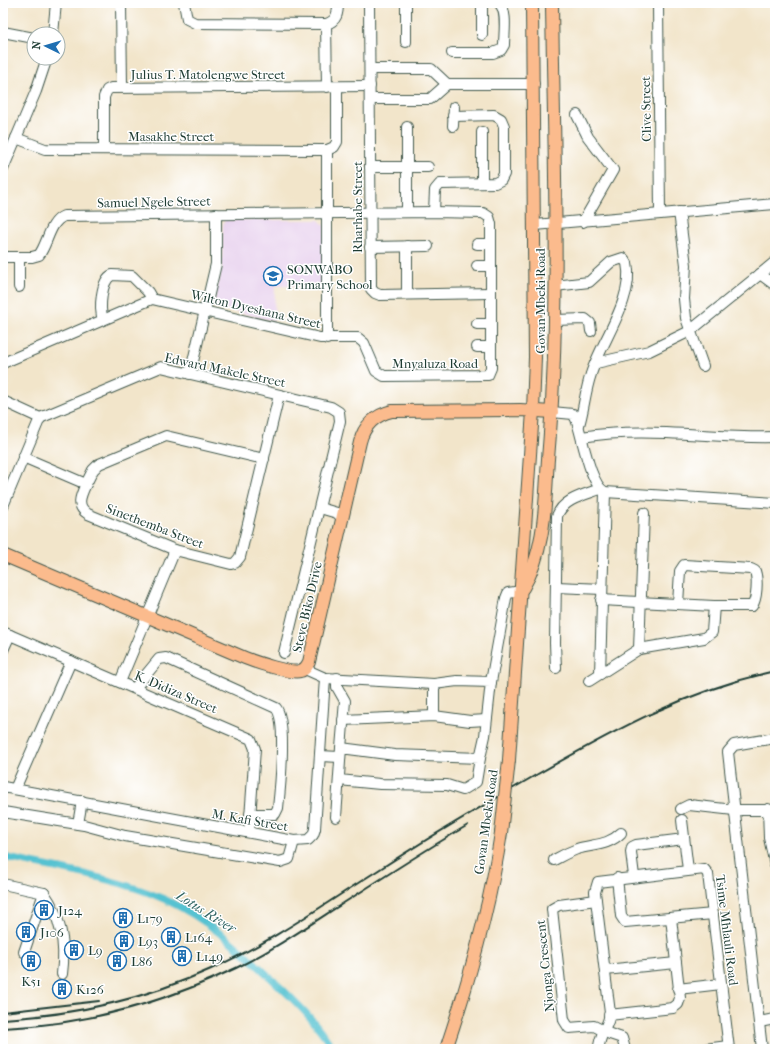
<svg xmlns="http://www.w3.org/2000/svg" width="778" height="1052" font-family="'IM FELL French Canon',serif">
<rect width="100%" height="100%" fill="#fff"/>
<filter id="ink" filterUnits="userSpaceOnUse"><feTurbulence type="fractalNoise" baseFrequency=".025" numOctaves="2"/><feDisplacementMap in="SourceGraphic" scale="8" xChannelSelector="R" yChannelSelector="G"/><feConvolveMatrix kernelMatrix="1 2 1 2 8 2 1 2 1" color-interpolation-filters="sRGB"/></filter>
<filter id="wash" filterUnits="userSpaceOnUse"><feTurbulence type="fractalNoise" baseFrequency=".012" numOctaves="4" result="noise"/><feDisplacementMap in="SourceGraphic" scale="16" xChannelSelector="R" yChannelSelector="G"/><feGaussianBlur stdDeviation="0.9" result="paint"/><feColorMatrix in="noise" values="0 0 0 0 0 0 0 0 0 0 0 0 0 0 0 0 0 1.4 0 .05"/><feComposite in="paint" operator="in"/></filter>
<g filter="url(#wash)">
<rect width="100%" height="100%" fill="#f2e5ca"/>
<path fill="#e8d2ee" d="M 225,220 L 319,220 L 325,226 L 325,286 L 275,286 L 274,321 L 216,307 L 214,303 L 222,267 L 223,224 Z"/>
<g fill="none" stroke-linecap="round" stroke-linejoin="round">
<path stroke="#57c2d1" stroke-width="7" d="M 3,857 C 56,869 114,877 164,899 C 206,918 241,949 274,981 C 296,1002 317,1022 333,1049"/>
</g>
</g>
<g filter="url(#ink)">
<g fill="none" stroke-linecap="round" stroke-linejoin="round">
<g stroke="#3f564a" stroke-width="12">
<g id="minor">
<path d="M 121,3 L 122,87"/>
<path d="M 184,3 L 187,19 L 195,23 L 326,24 C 337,21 338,13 338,3"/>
<path d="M 369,3 L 371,289 L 375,293 L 380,295 L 491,293"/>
<path d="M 406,3 L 406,42"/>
<path d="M 482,3 L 482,35"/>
<path d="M 658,3 L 660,214"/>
<path d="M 326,24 L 327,87"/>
<path d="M 3,32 L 34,38"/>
<path d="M 53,34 L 56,3"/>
<path d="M 452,53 L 493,53 L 501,50 L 504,45 C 504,33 508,11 499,3"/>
<path d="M 370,69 L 431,69 L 447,84"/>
<path d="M 370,99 L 430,99 L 447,84 L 534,84"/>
<path d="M 577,115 L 588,137 L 613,170 L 583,222"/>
<path d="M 453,126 L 454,107"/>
<path d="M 407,127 L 407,212"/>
<path d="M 482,132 L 482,183"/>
<path d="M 16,138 L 45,149 L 327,150 L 334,147 L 337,142 L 337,87"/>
<path d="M 104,149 L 104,97 L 107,90 L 111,88 L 370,86"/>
<path d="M 370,167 L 428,167"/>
<path d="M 3,169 L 36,91 L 47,58"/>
<path d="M 434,212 L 435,190 L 440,184 L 495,183 L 501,180 L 504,174 L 504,126 L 501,119 L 494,115 L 453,116"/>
<path d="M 679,212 L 686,265 L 684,299 L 686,318 L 703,366"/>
<path d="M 535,225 L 775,204"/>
<path d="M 477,244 L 491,244"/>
<path d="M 370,247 L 428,246"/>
<path d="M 3,257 L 32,257 L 39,255 C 48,244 49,222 64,216 L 434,212 L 483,213 L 489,217 L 491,224 L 491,368 L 488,375 L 384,376 L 376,371 L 364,343 L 358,338 L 320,338 L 152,299 L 3,363"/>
<path d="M 19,257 L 19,287"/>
<path d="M 477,266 L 491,266"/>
<path d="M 760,274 L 775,285"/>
<path d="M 555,286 L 589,282 L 611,262 L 623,258 L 627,263 C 635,298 601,342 591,374 C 585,391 584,409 579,425"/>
<path d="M 407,294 L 407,246"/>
<path d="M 103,319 C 99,309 101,280 112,275 L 132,276 L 148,292 L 152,299"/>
<path d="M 555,320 L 585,319 L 590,323 L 591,331"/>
<path d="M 477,324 L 491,324"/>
<path d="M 327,339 L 327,150"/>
<path d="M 477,347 L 491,347"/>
<path d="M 596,363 L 649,351 L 690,331 L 775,262"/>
<path d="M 190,374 L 216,264 L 216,214"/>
<path d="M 3,401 L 40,418"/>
<path d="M 552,412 L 573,414 L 576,419 C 582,435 590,485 605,492 L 775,503"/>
<path d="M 40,418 L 161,367 L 331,407 L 339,412 L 340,421 L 284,653"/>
<path d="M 582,437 C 647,426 711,439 775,437"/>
<path d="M 23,457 L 86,484 C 81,495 75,506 88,514 L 175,550 L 231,564 L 235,563 L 240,557 L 279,395"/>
<path d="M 86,484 L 93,470 L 99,464 L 166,436 L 264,459"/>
<path d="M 3,506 L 40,418"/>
<path d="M 320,508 L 337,513 L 342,518"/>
<path d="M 557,587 L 602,589"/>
<path d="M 678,604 L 680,571 L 684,565 L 751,569 L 755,571 C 758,580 757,599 752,606 L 714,606"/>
<path d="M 3,632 L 251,739 L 255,749 L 249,832"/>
<path d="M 639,649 L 644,513"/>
<path d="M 3,650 L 10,635"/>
<path d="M 556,668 L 555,643 L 557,516 C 563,499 584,495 600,489"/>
<path d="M 600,674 L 605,492"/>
<path d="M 325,678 L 434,684 L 457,681 L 491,682 L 485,736 L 480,758"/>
<path d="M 337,678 L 337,687 L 345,701 L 341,748"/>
<path d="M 589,681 L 639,649 L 704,638 L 712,632 L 714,606 L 601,600"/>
<path d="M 120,682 L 175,550"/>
<path d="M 491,682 L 506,598 L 508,593 L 515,592"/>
<path d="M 135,688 L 159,659 L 166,658 L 276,708 C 287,720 280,790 278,808 L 275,814 L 250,814"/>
<path d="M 434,716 L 434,684"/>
<path d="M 343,720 L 434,716 L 470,721 L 486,720"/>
<path d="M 320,756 L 340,757"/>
<path d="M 3,787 L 294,841 L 308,840 L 313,835 L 315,829 L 325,678 L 305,669"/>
<path d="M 15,789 L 71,661"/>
<path d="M 681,809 L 689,805 L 734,810 L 775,810"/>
<path d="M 768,809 L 769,838 L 775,865"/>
<path d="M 3,812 L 84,825 L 125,836 L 280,862 L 289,859 L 294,841"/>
<path d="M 336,817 L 341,748 L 395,755 L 480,758 L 476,782 L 463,790 L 447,785 L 380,784 L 339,780"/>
<path d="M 682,820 L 688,870"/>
<path d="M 78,824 L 82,801"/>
<path d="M 554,860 C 561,856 569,852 577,849 C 593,844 608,846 621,833"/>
<path d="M 634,876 L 631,852 L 632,847 L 636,845 L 684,839"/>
<path d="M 617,878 L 621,916 L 625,922 L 713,914"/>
<path d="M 3,884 L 44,893 C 61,917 66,944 62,974"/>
<path d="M 596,900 L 559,905 L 552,909 L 564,1020 L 569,1028 L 594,1026 L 610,1034 L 622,1038 L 625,1049"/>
<path d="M 24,952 L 44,893"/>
<path d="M 605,970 L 676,963"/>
<path d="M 678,989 L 721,984"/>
<path d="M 609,1015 L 673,1008 L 678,1004 L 680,998 L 671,918"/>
<path d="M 759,1022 L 775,1019"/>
<path d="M 599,1049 C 598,1036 609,1026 610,1013 L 595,892 L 598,882 L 704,869 L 708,874 L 729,1049"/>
<path d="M 705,1049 L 728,1046"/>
<path d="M 762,1049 L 728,752 L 734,745 L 775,738"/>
</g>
</g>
<g stroke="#3f564a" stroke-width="14">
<g id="major">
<path d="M 3,555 L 245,658 C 255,662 291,674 300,671 C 305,670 307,666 309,662 L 360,442 C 364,426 375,415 392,411 L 520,410 L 552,412"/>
<path d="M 523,588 C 546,549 545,502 548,459 C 561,307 554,155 552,3"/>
<path d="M 509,760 L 533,411 L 535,357 L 532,3"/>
<path d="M 446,1049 C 470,978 490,907 501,833"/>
</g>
</g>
<use href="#minor" stroke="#fff" stroke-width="10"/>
<use href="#major" stroke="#fbbb8d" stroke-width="12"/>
<g stroke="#1f3d34" stroke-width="2">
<path d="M 3,1012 L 99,1001"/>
<path d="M 3,1019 C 75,1015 145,999 211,969 C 270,943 323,905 377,871 C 429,837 482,806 536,775 C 615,730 685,691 775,671"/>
<path d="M 3,1028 C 84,1025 163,1003 236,968 C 273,950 308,926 342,904 C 384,877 425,850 468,825"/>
</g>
<g stroke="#3f564a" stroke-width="14" stroke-linecap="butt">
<path id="major-bridge" d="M 501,833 L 509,760"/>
</g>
<use href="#major-bridge" stroke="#fbbb8d" stroke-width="12"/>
</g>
</g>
<defs>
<g id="school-ring" transform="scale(1)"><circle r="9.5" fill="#fff" stroke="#1f6fb2" stroke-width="1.5"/><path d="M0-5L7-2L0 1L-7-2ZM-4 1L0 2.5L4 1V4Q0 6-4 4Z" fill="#1f6fb2"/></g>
<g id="building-ring" transform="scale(1)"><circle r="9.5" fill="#fff" stroke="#1f6fb2" stroke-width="1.5"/><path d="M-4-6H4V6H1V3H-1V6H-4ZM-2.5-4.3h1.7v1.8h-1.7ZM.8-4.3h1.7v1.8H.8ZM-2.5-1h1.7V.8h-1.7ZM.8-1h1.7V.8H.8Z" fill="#1f6fb2"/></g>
</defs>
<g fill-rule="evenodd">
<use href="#school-ring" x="273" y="276"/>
<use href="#building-ring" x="44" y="910"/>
<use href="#building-ring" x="123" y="918"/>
<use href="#building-ring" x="26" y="932"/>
<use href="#building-ring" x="171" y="937"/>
<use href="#building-ring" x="124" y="941"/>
<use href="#building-ring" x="74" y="950"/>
<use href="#building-ring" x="182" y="956"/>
<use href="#building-ring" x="31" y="961"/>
<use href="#building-ring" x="117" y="961"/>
<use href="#building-ring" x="62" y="989"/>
</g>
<g text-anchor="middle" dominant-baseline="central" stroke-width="3" stroke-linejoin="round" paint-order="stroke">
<g font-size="13" fill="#1f3d34" stroke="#fff">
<text x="208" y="74">Julius T. Matolengwe Street</text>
<text transform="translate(646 109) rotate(-91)">Clive Street</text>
<text x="171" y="136">Masakhe Street</text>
<text transform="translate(154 202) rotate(-1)">Samuel Ngele Street</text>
<text transform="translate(357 207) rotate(-90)">Rharhabe Street</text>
<text transform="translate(540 301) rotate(-90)">Govan Mbeki Road</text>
<text transform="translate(256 309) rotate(13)">Wilton Dyeshana Street</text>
<text x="435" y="363">Mnyaluza Road</text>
<text transform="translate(225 370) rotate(12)">Edward Makele Street</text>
<text transform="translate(155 526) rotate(21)">Sinethemba Street</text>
<text transform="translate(307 607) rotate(-77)">Steve Biko Drive</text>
<text transform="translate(176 692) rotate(23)">K. Didiza Street</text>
<text transform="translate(250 820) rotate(10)">M. Kafi Street</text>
<text transform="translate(486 822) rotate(-82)">Govan Mbeki Road</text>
<text transform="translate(727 930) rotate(83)">Tsime Mhlauli Road</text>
<text transform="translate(545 966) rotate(-96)">Njonga Crescent</text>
</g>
<g font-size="13" fill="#1f3d34" stroke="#fff" text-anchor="start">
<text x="287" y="269">SONWABO<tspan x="287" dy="15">Primary School</tspan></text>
<text x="58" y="910">J124</text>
<text x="137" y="918">L179</text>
<text x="40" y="932">J106</text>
<text x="185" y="937">L164</text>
<text x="138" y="941">L93</text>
<text x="88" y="950">L9</text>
<text x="196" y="956">L149</text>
<text x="131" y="961">L86</text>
<text x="31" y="981" text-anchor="middle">K51</text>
<text x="76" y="989">K126</text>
</g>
<g font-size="14" font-style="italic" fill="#306563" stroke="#fff">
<text transform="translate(206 912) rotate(32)">Lotus River</text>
</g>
</g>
<rect width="778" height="1052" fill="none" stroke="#fff" stroke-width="16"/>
<g transform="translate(46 46) rotate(275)"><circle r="19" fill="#ffffff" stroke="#a5b1ae"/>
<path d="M0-3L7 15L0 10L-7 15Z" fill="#1f6fb2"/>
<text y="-6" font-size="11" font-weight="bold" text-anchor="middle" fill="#1f3d34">N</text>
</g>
</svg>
